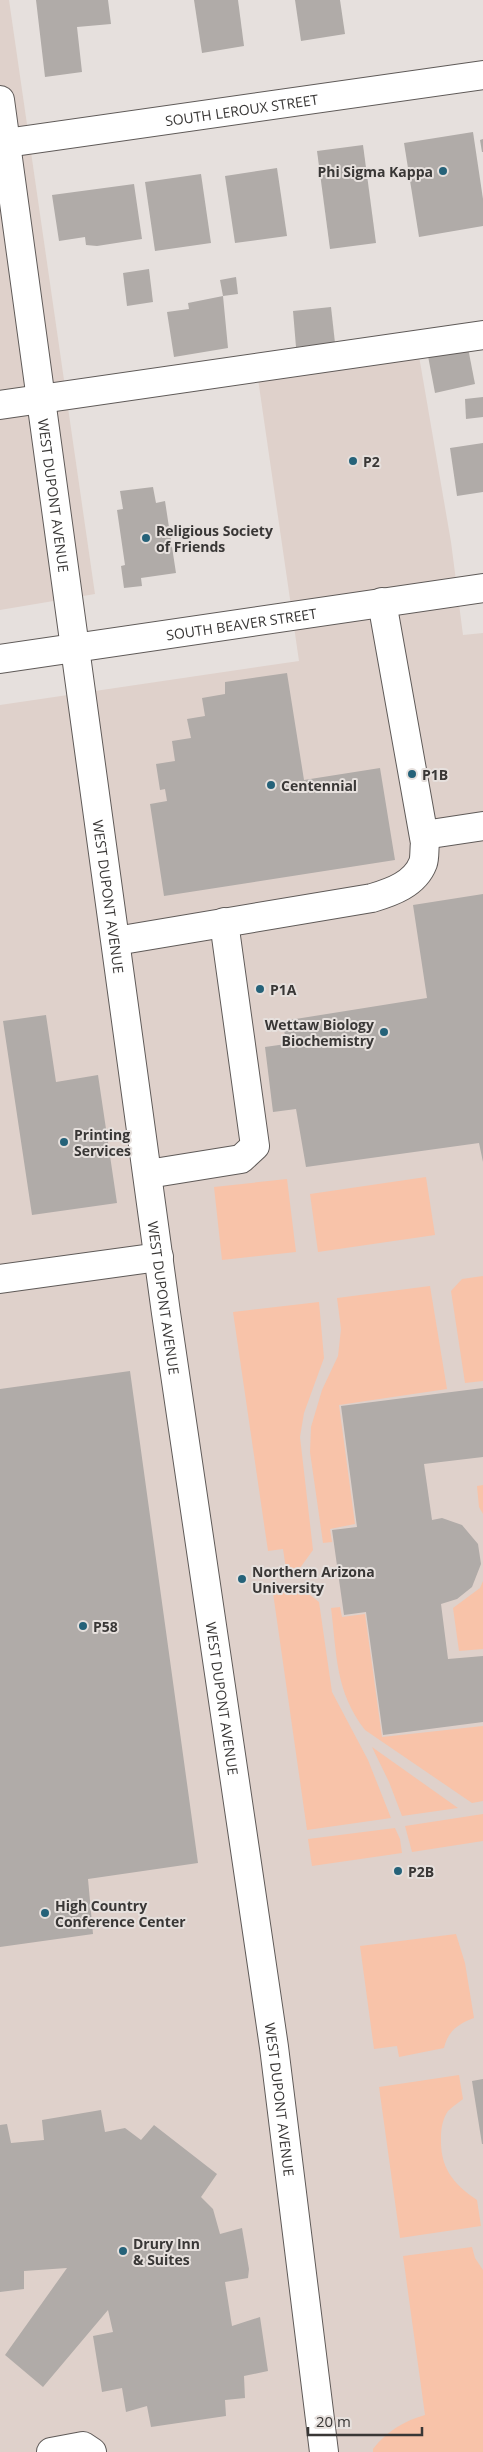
<svg xmlns="http://www.w3.org/2000/svg" width="483" height="2452" font-family="'Open Sans',sans-serif">
<rect width="100%" height="100%" fill="#e6e0dd"/>
<g fill="#dfd1cb">
<path d="M 0,0 L 9,0 L 95,594 L 0,610 Z"/>
<path d="M 419,356 L 451,542 L 463,635 L 483,633 L 483,2452 L 0,2452 L 0,705 L 299,661 L 258,379 Z"/>
</g>
<g fill="#f8c3a9">
<path d="M 426,1177 L 435,1235 L 318,1252 L 310,1194 Z"/>
<path d="M 287,1179 L 296,1252 L 222,1260 L 214,1187 Z"/>
<path d="M 483,1276 L 483,1381 L 465,1383 L 451,1291 L 462,1279 Z"/>
<path d="M 430,1286 L 447,1389 L 339,1405 L 355,1524 L 330,1529 L 332,1542 L 323,1543 L 310,1452 L 311,1427 L 322,1390 L 338,1356 L 341,1329 L 337,1298 Z"/>
<path d="M 319,1302 L 324,1358 L 304,1413 L 300,1437 L 313,1550 L 300,1568 L 286,1569 L 283,1549 L 268,1551 L 233,1312 Z"/>
<path d="M 483,1485 L 483,1514 L 479,1507 L 477,1486 Z"/>
<path d="M 483,1581 L 483,1649 L 459,1651 L 453,1608 L 480,1588 Z"/>
<path d="M 302,1589 L 319,1602 L 332,1692 L 368,1760 L 391,1818 L 307,1830 L 273,1593 Z"/>
<path d="M 340,1607 L 342,1617 L 365,1614 L 382,1737 L 483,1726 L 483,1801 L 472,1803 L 365,1730 C 335,1691 337,1655 331,1608 Z"/>
<path d="M 372,1747 L 458,1808 L 402,1816 L 389,1782 Z"/>
<path d="M 483,1814 L 483,1841 L 412,1852 L 405,1826 Z"/>
<path d="M 395,1828 L 400,1839 L 402,1853 L 312,1866 L 308,1839 Z"/>
<path d="M 456,1934 L 465,1963 L 474,2018 C 458,2024 448,2031 444,2048 L 399,2057 L 397,2046 L 374,2049 L 360,1946 Z"/>
<path d="M 459,2075 L 463,2099 C 458,2103 452,2107 448,2111 C 443,2118 441,2128 441,2137 C 440,2167 452,2183 477,2200 L 481,2226 L 400,2238 L 379,2087 Z"/>
<path d="M 472,2247 L 475,2258 L 483,2270 L 483,2452 L 373,2452 L 373,2449 C 387,2431 404,2421 425,2415 L 403,2256 Z"/>
</g>
<g fill="#b0aba8">
<path d="M 36,0 L 108,0 L 111,24 L 77,27 L 82,72 L 45,77 Z"/>
<path d="M 194,0 L 238,0 L 244,46 L 202,53 Z"/>
<path d="M 295,0 L 340,0 L 345,34 L 301,41 Z"/>
<path d="M 473,132 L 483,199 L 483,226 L 419,237 L 404,143 Z"/>
<path d="M 483,139 L 483,152 L 482,152 L 480,140 Z"/>
<path d="M 363,145 L 376,243 L 330,249 L 317,151 Z"/>
<path d="M 277,168 L 287,236 L 235,243 L 225,176 Z"/>
<path d="M 201,174 L 211,243 L 155,251 L 145,182 Z"/>
<path d="M 134,184 L 142,239 L 97,246 L 86,245 L 85,237 L 59,241 L 52,195 Z"/>
<path d="M 149,269 L 153,302 L 127,306 L 123,273 Z"/>
<path d="M 236,277 L 238,294 L 223,296 L 220,280 Z"/>
<path d="M 223,296 L 228,348 L 174,357 L 167,312 L 189,309 L 188,303 Z"/>
<path d="M 331,307 L 335,343 L 296,347 L 293,311 Z"/>
<path d="M 468,348 L 475,384 L 435,393 L 428,356 Z"/>
<path d="M 483,397 L 483,417 L 466,419 L 465,399 Z"/>
<path d="M 483,443 L 483,492 L 457,496 L 450,448 Z"/>
<path d="M 153,487 L 156,503 L 165,501 L 176,573 L 141,578 L 142,586 L 124,588 L 121,566 L 125,565 L 117,510 L 123,509 L 120,491 Z"/>
<path d="M 287,673 L 304,780 L 380,768 L 395,860 L 164,896 L 150,804 L 167,801 L 165,789 L 160,790 L 156,764 L 175,761 L 172,741 L 191,738 L 187,719 L 205,716 L 202,698 L 225,694 L 225,682 Z"/>
<path d="M 483,894 L 483,1162 L 479,1143 L 306,1167 L 296,1109 L 273,1112 L 265,1047 L 286,1044 L 283,1021 L 427,998 L 413,905 Z"/>
<path d="M 46,1015 L 56,1082 L 98,1075 L 117,1203 L 32,1215 L 3,1021 Z"/>
<path d="M 130,1371 L 198,1863 L 88,1879 L 93,1934 L 0,1947 L 0,1389 Z"/>
<path d="M 483,1388 L 483,1457 L 424,1464 L 432,1520 L 442,1518 L 462,1525 L 478,1544 L 481,1564 L 472,1587 L 457,1599 L 441,1604 L 448,1659 L 483,1656 L 483,1722 L 383,1735 L 366,1612 L 344,1615 L 332,1530 L 357,1527 L 341,1406 Z"/>
<path d="M 483,2079 L 483,2144 L 482,2144 L 472,2081 Z"/>
<path d="M 101,2110 L 105,2132 L 125,2128 L 141,2140 L 154,2125 L 217,2174 L 201,2197 L 213,2209 L 220,2234 L 242,2228 L 249,2269 L 248,2278 L 225,2282 L 232,2326 L 260,2317 L 268,2371 L 244,2376 L 245,2398 L 225,2400 L 226,2416 L 151,2427 L 147,2406 L 126,2412 L 122,2388 L 102,2392 L 93,2336 L 113,2332 L 108,2310 L 43,2387 L 5,2355 L 67,2268 L 24,2271 L 24,2289 L 0,2292 L 0,2125 L 7,2124 L 11,2143 L 44,2140 L 42,2120 Z"/>
</g>
<g fill="none" stroke-linecap="round" stroke-linejoin="round">
<g stroke="#5f5a58" stroke-width="30">
<g id="minor">
<path id="s1" d="M 0,100 L 166,1313 L 274,2047 L 324,2452"/>
<path id="s2" d="M 0,144 L 483,75"/>
<path d="M 0,405 L 483,335"/>
<path id="s3" d="M 0,659 L 483,588"/>
<path d="M 424,835 L 483,826"/>
<path d="M 116,941 L 372,898 C 392,892 415,884 423,863 C 425,857 424,849 425,843 L 382,602"/>
<path d="M 148,1174 L 241,1159 L 255,1146 L 224,922"/>
<path d="M 0,1279 L 159,1257"/>
<path d="M 51,2452 L 83,2446 L 92,2452"/>
</g>
</g>
<use href="#minor" stroke="#fff" stroke-width="28"/>
</g>
<g fill="#256279" stroke="#e6e0dd" stroke-width="2">
<circle cx="443" cy="171" r="5"/>
<circle cx="353" cy="461" r="5"/>
<circle cx="146" cy="538" r="5"/>
<circle cx="412" cy="774" r="5"/>
<circle cx="271" cy="785" r="5"/>
<circle cx="260" cy="989" r="5"/>
<circle cx="384" cy="1032" r="5"/>
<circle cx="64" cy="1142" r="5"/>
<circle cx="242" cy="1579" r="5"/>
<circle cx="83" cy="1626" r="5"/>
<circle cx="398" cy="1871" r="5"/>
<circle cx="45" cy="1913" r="5"/>
<circle cx="123" cy="2251" r="5"/>
</g>
<g text-anchor="middle" dominant-baseline="central" stroke-width="4" stroke-linejoin="round" paint-order="stroke">
<g font-size="14" fill="#393736" stroke="#e6e0dd">
<text stroke="none"><textPath href="#s2" startOffset="244">SOUTH LEROUX STREET</textPath></text>
<text stroke="none"><textPath href="#s1" startOffset="399">WEST DUPONT AVENUE</textPath></text>
<text stroke="none"><textPath href="#s3" startOffset="244">SOUTH BEAVER STREET</textPath></text>
<text stroke="none"><textPath href="#s1" startOffset="804">WEST DUPONT AVENUE</textPath></text>
<text stroke="none"><textPath href="#s1" startOffset="1209">WEST DUPONT AVENUE</textPath></text>
<text stroke="none"><textPath href="#s1" startOffset="1614">WEST DUPONT AVENUE</textPath></text>
<text stroke="none"><textPath href="#s1" startOffset="2019">WEST DUPONT AVENUE</textPath></text>
</g>
<g font-size="14" font-weight="bold" fill="#393736" stroke="#e6e0dd" text-anchor="start">
<text x="433" y="171" text-anchor="end">Phi Sigma Kappa</text>
<text x="363" y="461">P2</text>
<text x="156" y="530">Religious Society<tspan x="156" dy="16">of Friends</tspan></text>
<text x="422" y="774">P1B</text>
<text x="281" y="785">Centennial</text>
<text x="270" y="989">P1A</text>
<text x="374" y="1024" text-anchor="end">Wettaw Biology<tspan x="374" dy="16">Biochemistry</tspan></text>
<text x="74" y="1134">Printing<tspan x="74" dy="16">Services</tspan></text>
<text x="252" y="1571">Northern Arizona<tspan x="252" dy="16">University</tspan></text>
<text x="93" y="1626">P58</text>
<text x="408" y="1871">P2B</text>
<text x="55" y="1905">High Country<tspan x="55" dy="16">Conference Center</tspan></text>
<text x="133" y="2243">Drury Inn<tspan x="133" dy="16">&amp; Suites</tspan></text>
</g>
</g>
<path d="M308 2427v8h114v-8" fill="none" stroke="#393736" stroke-width="2.5"/>
<text x="316" y="2427" font-size="15" fill="#393736" stroke="#e6e0dd" stroke-width="4" paint-order="stroke">20 m</text>
</svg>
